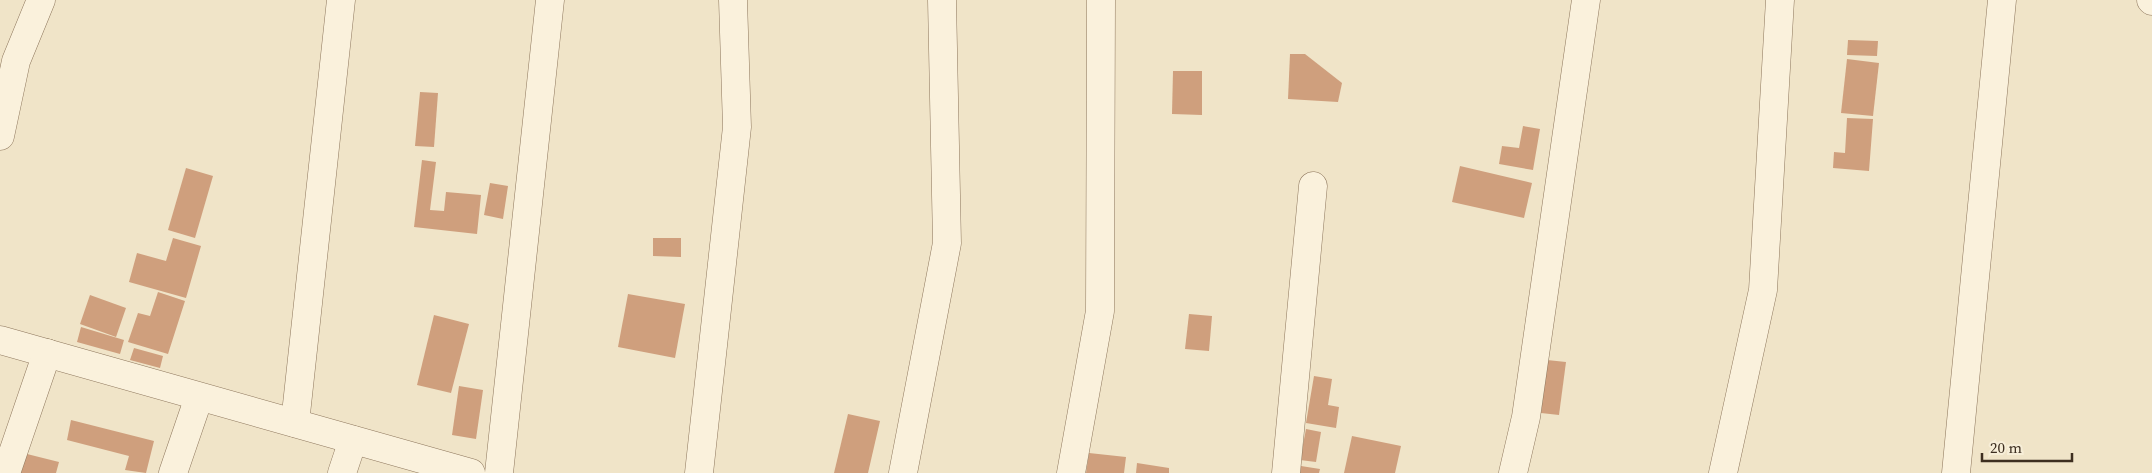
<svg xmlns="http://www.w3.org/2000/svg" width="2152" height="473" font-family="'Source Serif 4',serif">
<rect width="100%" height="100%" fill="#f0e4c8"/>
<g fill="#cf9f7d">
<path d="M 1848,40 L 1878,41 L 1877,56 L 1847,55 Z"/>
<path d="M 1290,54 L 1305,54 L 1342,83 L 1338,102 L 1288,99 Z"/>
<path d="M 1847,59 L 1879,63 L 1873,116 L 1841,113 Z"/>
<path d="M 1173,71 L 1202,71 L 1202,115 L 1172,114 Z"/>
<path d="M 420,92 L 438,93 L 434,147 L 415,146 Z"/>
<path d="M 1847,118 L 1873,119 L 1869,171 L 1833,168 L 1834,152 L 1845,153 Z"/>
<path d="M 1523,126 L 1540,129 L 1533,170 L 1499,164 L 1502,146 L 1519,148 Z"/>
<path d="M 422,160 L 436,162 L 430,210 L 444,211 L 446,192 L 481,195 L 477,234 L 414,227 Z"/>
<path d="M 1460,166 L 1532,183 L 1524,218 L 1452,202 Z"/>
<path d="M 186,168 L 213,176 L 195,238 L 168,230 Z"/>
<path d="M 490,183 L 508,186 L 503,219 L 484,215 Z"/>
<path d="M 173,238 L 201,246 L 186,298 L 129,282 L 137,253 L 166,261 Z"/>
<path d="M 653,238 L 681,238 L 681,257 L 653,256 Z"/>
<path d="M 158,292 L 185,301 L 168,354 L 128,342 L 138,313 L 150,316 Z"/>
<path d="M 628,294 L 685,304 L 675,358 L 618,347 Z"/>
<path d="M 90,295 L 126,308 L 116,337 L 80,324 Z"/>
<path d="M 1189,314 L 1212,316 L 1209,351 L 1185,349 Z"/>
<path d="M 434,315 L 469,324 L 451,393 L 417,385 Z"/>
<path d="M 81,327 L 124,340 L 120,354 L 77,342 Z"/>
<path d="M 134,348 L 163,356 L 160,368 L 130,360 Z"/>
<path d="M 1547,360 L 1566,362 L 1559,415 L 1541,413 Z"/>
<path d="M 1314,376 L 1332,379 L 1328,405 L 1339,407 L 1336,428 L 1306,423 Z"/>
<path d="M 459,386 L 483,390 L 476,439 L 452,435 Z"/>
<path d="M 848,414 L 880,421 L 868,473 L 834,473 Z"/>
<path d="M 71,420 L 154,441 L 146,473 L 125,470 L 129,456 L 67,440 Z"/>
<path d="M 1306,429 L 1321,432 L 1316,462 L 1300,460 Z"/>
<path d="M 1352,436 L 1401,446 L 1395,473 L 1344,473 Z"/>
<path d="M 23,453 L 59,462 L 56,473 L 17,473 Z"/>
<path d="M 1089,453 L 1126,457 L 1124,473 L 1086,473 Z"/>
<path d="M 1137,463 L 1169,468 L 1169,473 L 1136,473 Z"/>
<path d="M 1301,466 L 1320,469 L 1319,473 L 1300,473 Z"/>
</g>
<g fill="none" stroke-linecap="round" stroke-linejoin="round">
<g stroke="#8d765c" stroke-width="29">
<g id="minor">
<path d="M 2151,0 L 2152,1"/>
<path d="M 0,136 L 16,61 L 41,0"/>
<path d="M 0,340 L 471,473"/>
<path d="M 295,423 L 341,0"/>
<path d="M 6,473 L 47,353"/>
<path d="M 173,473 L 199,397"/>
<path d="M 342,473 L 353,440"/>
<path d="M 499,473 L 550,0"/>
<path d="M 699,473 L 737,127 L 733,0"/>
<path d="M 903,473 L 947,243 L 942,0"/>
<path d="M 1071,473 L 1100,311 L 1101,0"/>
<path d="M 1286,473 L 1313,186"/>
<path d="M 1513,473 L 1526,417 L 1586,0"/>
<path d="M 1723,473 L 1763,290 L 1780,0"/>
<path d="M 1956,473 L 2002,0"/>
</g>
</g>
<use href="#minor" stroke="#faf1dc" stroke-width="28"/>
</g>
<path d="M1982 453v8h90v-8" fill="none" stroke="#3d2e20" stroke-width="2.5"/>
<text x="1990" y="453" font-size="15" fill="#3d2e20" stroke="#f7eed8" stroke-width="4" paint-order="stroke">20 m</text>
</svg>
